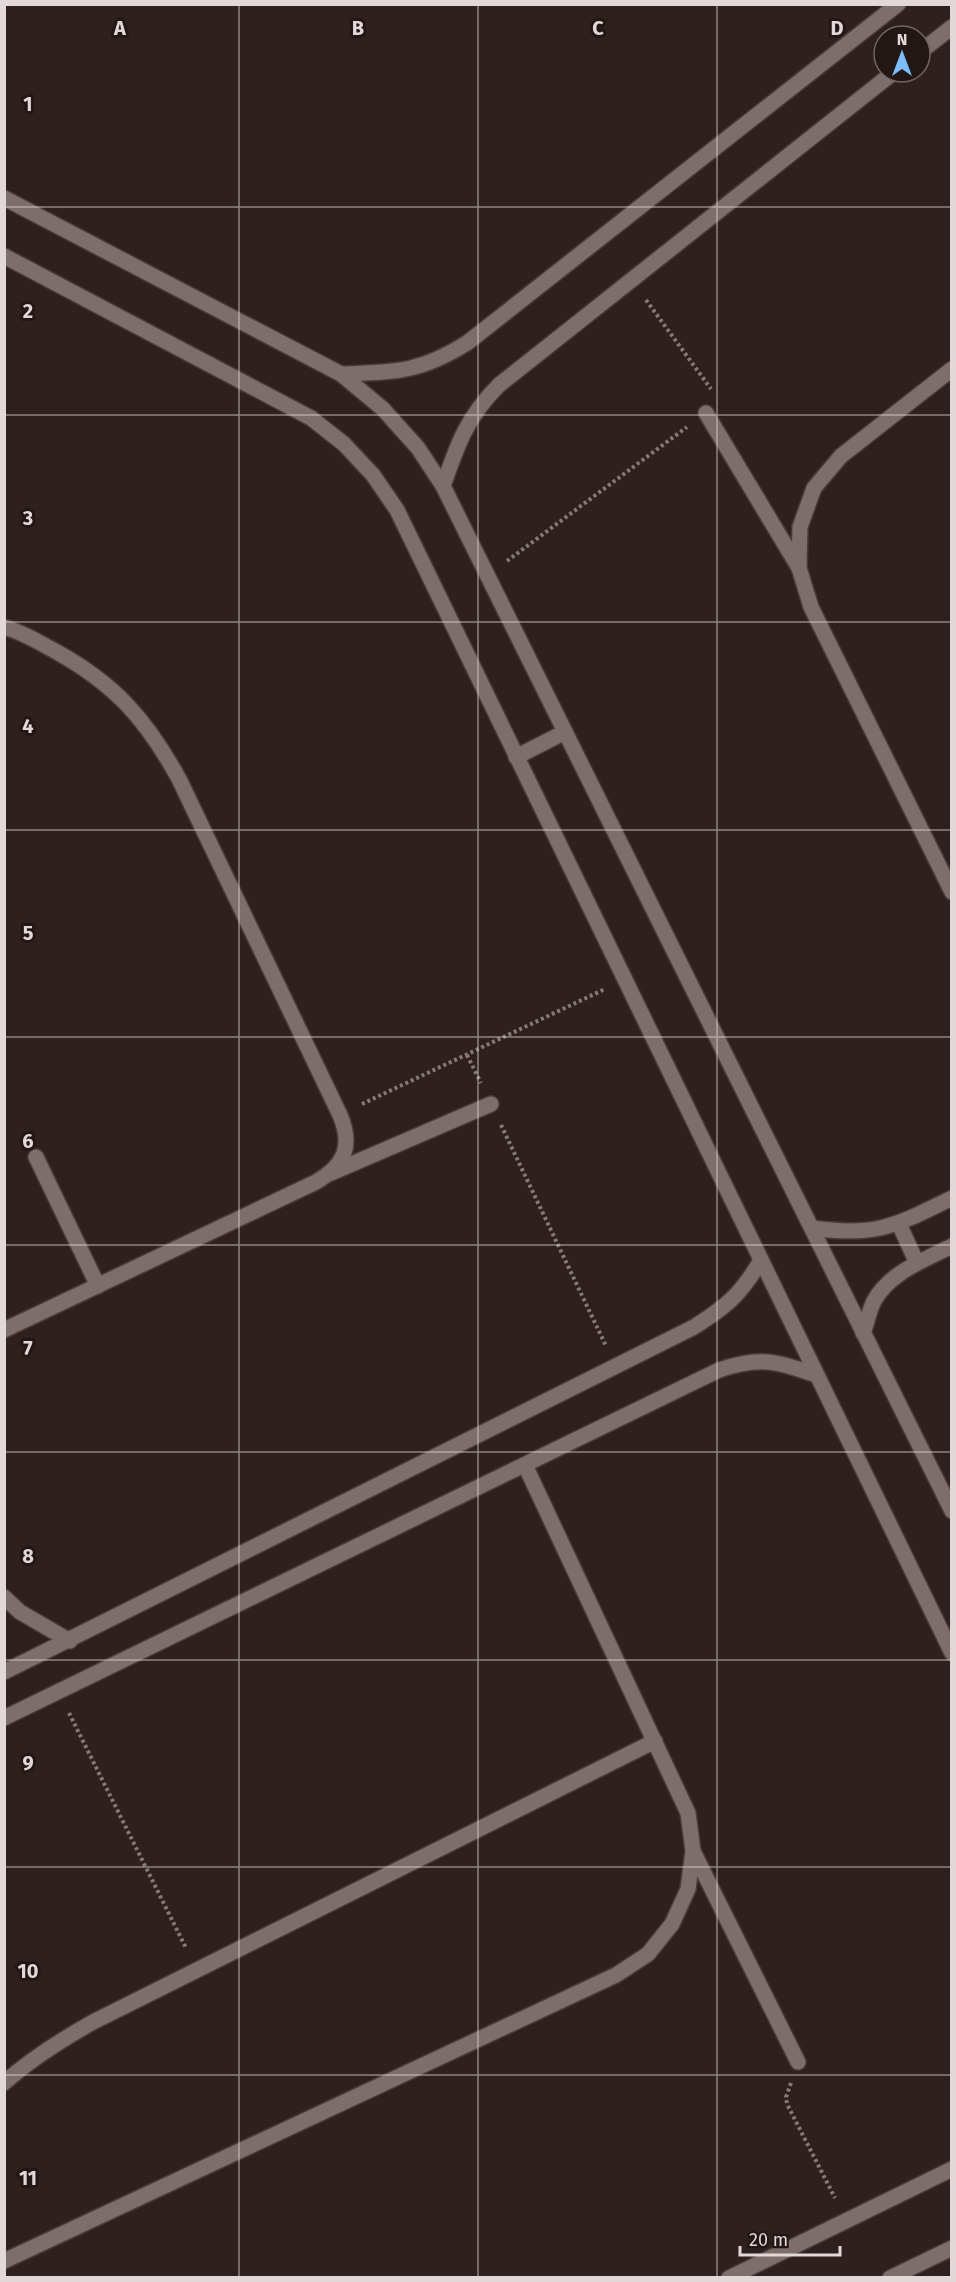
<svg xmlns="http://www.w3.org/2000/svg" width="956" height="2282" font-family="'Fira Sans',sans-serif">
<rect width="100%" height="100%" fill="#2d201e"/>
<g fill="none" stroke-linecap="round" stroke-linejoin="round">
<g stroke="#463b3a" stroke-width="18">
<g id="lane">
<path d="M 706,413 L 799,568"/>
<path d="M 36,1157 L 98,1286"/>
<path d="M 331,1173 L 491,1104"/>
<path d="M 693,1851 L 798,2062"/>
</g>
</g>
<g stroke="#463b3a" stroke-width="18">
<g id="street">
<path d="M 920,52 L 952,27"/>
<path d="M 4,198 L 341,374 L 383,409 L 418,448 L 443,486 L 952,1511"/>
<path d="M 4,256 L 311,418 L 344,444 L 373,475 L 397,510 L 952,1653"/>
<path d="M 952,369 L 841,456 L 814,488 L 800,527 L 799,568 L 811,607 L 952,892"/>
<path d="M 341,374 C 395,372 419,373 467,343 L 898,4"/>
<path d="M 443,486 C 458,443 467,417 499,385 L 894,72"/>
<path d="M 4,627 C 23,632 38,642 55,651 C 115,684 146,719 179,779 L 340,1115 C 353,1146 345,1165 316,1182 L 4,1330"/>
<path d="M 516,757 L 565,732"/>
<path d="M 899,1224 L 917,1263"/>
<path d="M 812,1228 C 876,1237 895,1226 952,1198"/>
<path d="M 863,1333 C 867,1323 869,1311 874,1301 C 889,1273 924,1260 952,1246"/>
<path d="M 4,1597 L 20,1612 L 70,1641"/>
<path d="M 4,1672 L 694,1327 C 727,1306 740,1295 760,1262"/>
<path d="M 4,1718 L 719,1370 C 759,1356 777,1361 816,1375"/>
<path d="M 4,2083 C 32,2058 61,2040 93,2022 L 655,1741"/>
<path d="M 4,2261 L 616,1975 L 648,1954 L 672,1924 L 688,1889 L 693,1851 L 688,1813 L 525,1465"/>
<path d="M 729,2278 L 952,2169"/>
</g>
</g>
<g stroke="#463b3a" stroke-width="18">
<path id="secondary" d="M 890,2278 L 952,2248"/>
</g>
<g stroke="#857a78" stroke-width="4" stroke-dasharray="3 3" stroke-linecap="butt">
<path d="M 646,300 L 711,389"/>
<path d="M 507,561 L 687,427"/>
<path d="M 467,1055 L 481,1083"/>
<path d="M 362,1104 L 605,989"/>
<path d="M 501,1125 L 606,1346"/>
<path d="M 69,1713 L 186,1948"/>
<path d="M 791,2083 L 786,2097 L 787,2104 L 835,2198"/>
</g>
<use href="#lane" stroke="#7d6d6b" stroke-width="15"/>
<use href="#street" stroke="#7d6d6b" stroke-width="15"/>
<use href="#secondary" stroke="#7d6d6b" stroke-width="15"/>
</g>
<path fill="none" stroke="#e1d8d7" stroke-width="1.5" stroke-opacity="0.55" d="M 239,4 L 239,2278M 478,4 L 478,2278M 717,4 L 717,2278M 4,207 L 952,207M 4,415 L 952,415M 4,622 L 952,622M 4,830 L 952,830M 4,1037 L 952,1037M 4,1245 L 952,1245M 4,1452 L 952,1452M 4,1660 L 952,1660M 4,1867 L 952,1867M 4,2075 L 952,2075"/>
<g font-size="20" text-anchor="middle" font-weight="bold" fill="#e1d8d7" stroke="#231715" stroke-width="6" stroke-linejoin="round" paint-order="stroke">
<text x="120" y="35">A</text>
<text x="358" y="35">B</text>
<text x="598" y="35">C</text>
<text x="837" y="35">D</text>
<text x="28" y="111">1</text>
<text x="28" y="318">2</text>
<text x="28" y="525">3</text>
<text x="28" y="733">4</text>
<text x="28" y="940">5</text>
<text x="28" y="1148">6</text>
<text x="28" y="1355">7</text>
<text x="28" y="1563">8</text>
<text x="28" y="1770">9</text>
<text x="28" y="1978">10</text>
<text x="28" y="2185">11</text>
</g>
<rect width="956" height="2282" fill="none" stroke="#e1d8d7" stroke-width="12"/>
<g transform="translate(902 54)"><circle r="28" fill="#231715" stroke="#6f6463" stroke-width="1.5"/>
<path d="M0-4.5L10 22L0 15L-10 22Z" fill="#7cbef9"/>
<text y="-9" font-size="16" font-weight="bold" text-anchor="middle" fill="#e1d8d7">N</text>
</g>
<path d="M740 2246v9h100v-9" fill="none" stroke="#e1d8d7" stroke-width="3"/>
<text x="749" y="2246" font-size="18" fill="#e1d8d7" stroke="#231715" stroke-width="4.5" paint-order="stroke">20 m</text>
</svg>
